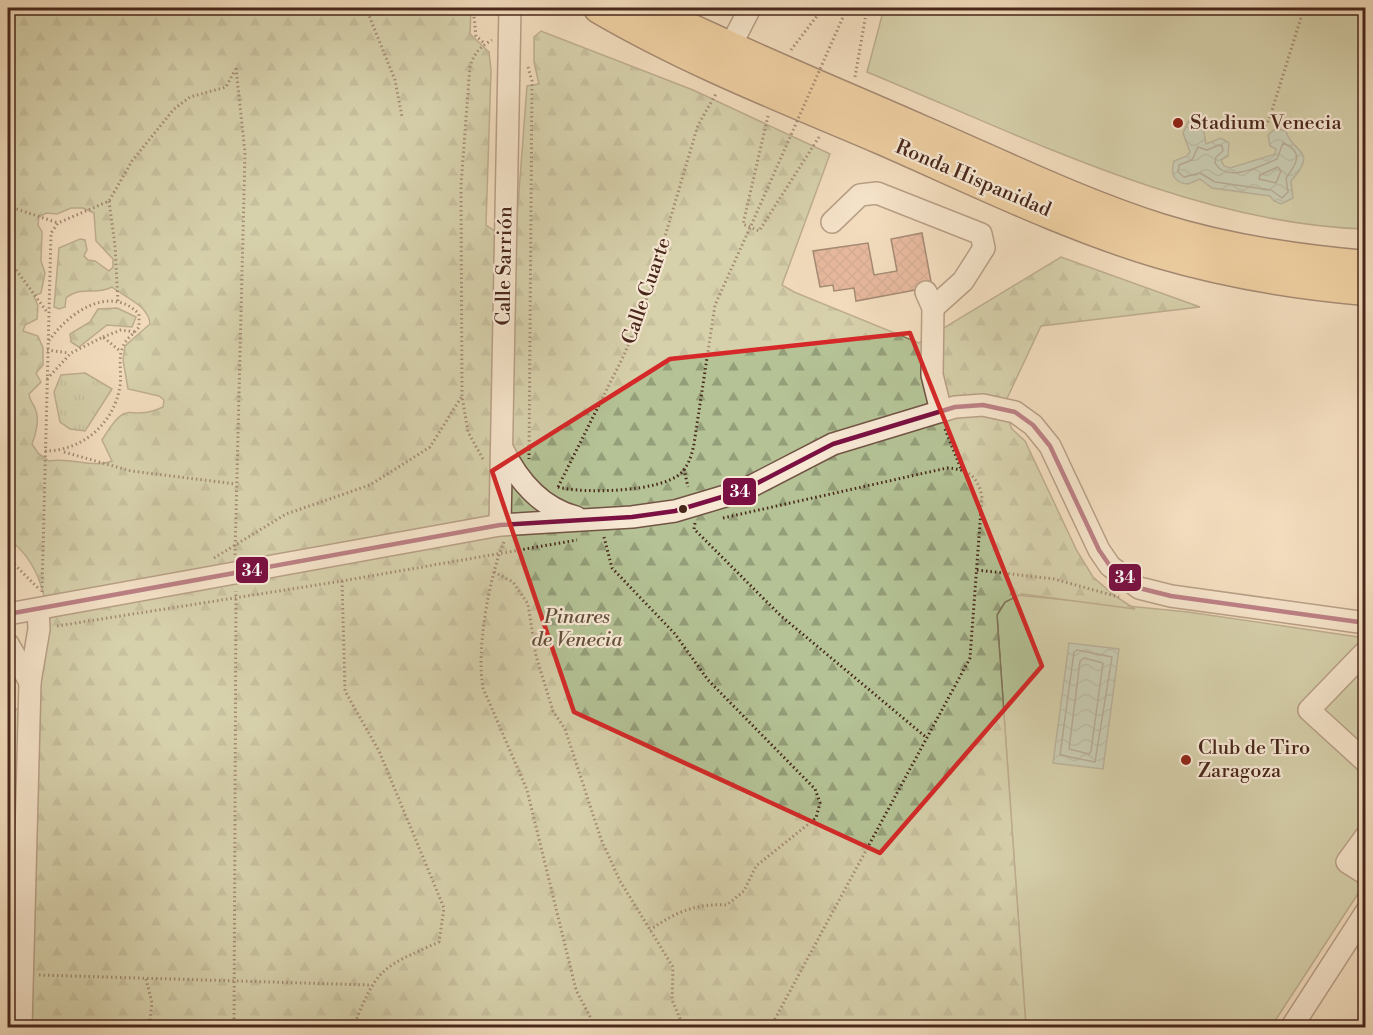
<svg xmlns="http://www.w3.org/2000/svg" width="1373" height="1035" font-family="'Libre Bodoni',serif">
<defs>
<pattern id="forest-firs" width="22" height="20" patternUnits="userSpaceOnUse" patternTransform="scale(1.5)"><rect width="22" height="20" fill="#b4c295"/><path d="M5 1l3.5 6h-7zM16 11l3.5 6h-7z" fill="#949e79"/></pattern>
<pattern id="park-tufts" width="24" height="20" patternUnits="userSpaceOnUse" patternTransform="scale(1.5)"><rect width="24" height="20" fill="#b4c295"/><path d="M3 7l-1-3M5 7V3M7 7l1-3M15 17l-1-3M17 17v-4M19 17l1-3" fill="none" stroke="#949e79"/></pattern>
<pattern id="water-waves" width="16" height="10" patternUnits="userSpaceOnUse" patternTransform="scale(1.5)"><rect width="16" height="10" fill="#9cbcad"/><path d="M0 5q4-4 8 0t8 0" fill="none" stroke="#81998c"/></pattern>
<pattern id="building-cross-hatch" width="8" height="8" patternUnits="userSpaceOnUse" patternTransform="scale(1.5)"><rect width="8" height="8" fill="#d98d75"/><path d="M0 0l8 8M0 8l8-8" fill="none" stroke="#b2735f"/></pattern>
</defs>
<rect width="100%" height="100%" fill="#f2dcbd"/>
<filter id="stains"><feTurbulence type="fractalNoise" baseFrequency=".00333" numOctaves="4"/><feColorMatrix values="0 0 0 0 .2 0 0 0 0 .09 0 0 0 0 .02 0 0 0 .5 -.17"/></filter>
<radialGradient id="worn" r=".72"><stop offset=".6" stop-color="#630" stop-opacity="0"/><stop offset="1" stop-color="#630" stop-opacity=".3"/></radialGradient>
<g fill="#b4c295" stroke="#7e7458" stroke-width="1.5">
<path d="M 884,8 L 1365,8 L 1365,229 C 1196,224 1022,136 867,72 Z"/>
<path d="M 1016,595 L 1188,612 L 1365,638 L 1365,883 L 1271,1027 L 1026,1027 L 997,615 L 1005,602 Z"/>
</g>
<g fill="url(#forest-firs)" stroke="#7e7458" stroke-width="1.5" fill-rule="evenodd">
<path d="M 8,8 L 471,8 L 470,34 L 489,52 L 491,71 L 486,225 L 502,236 L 516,231 L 527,86 L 539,84 L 534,62 L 534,37 L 541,31 L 693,90 L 830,154 L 782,285 L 794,292 L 919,343 L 1061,257 L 1200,307 L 1041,326 L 1003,407 L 1012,429 L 1025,441 L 1077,551 L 1093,577 L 1115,596 L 1135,609 L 1022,594 L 1005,602 L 997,615 L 1026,1027 L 8,1027 L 8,716 C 61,680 61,575 8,539 ZM 71,208 L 83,208 L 94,213 L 96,241 L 113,259 L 113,267 L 109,271 L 95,261 L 88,260 L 84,256 L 87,250 L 85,240 L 80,239 L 59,248 L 54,307 L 59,309 L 65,307 L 66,298 C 82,285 96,296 112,287 C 125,297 149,306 150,324 L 125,346 L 123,360 L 128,389 L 159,396 L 164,400 L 163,407 C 126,424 130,394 102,440 L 112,461 C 93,469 72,457 49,461 L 38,453 L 32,444 C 36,434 40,418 35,408 C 32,402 30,401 29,394 L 41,382 L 36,373 L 43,365 L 43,348 L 38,336 L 23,331 L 25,325 L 37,319 L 38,306 L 34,296 L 41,293 L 45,273 L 41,261 L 42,232 L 38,225 L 39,217 L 46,213 L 57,214 Z"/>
<path d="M 117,308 L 136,317 L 132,327 L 107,325 L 79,347 L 71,342 L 70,334 L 90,322 L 98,309 Z"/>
</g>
<path fill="url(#park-tufts)" stroke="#7e7458" stroke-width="1.5" d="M 85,373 L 112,389 L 85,431 L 70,429 L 60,422 L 54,392 L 61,375 Z"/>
<g fill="url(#water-waves)" stroke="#7a8073" stroke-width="1.5">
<path d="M 1191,116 L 1199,116 L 1205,120 L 1203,126 L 1206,144 L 1221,138 L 1229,143 L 1228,156 L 1221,160 L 1224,166 L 1230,168 L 1275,154 L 1276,149 L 1270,146 L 1268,135 L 1276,128 L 1286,131 C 1291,153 1320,149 1291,181 L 1293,198 L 1281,204 L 1274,201 L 1270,196 L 1212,188 L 1200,179 L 1188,184 C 1174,183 1170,174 1174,161 L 1187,156 L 1190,152 L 1183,133 Z"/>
<path d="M 1069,643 L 1119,649 L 1103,769 L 1053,763 Z"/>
</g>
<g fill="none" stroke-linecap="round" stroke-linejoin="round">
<g stroke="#727264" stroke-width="1.5">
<path d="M 1283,143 C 1305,152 1296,165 1286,178 L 1288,192 L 1282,198 L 1271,190 L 1215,182 L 1200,173 L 1184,177 L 1178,172 L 1179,165 L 1192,160 L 1198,147 L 1207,150 L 1219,145 L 1222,146 L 1223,151 L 1216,157 L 1215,163 C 1227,184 1260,166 1277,159 Z"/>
<path d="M 1278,167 L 1281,171 L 1276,183 L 1259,179 L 1260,175 Z"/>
<path d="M 1077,650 L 1112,657 L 1095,762 L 1060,755 L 1074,652 Z"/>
<path d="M 1084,658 L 1103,663 L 1091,751 L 1089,754 L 1069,749 L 1080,661 Z"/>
</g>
</g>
<path fill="url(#building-cross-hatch)" stroke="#48271b" stroke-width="1.5" d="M 922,233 L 932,287 L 856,301 L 854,288 L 834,291 L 833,285 L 820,287 L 813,251 L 868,243 L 874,275 L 897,271 L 891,239 Z"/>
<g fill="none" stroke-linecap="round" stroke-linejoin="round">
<g stroke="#725444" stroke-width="24">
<g id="minor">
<path d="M 730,47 L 750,8"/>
<path d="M 832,222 L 860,195 L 877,193 L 981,234 L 984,248 L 963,281 L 933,308"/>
<path d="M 926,292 L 933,308 L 932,375 L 941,411"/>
<path d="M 502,448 C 517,479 541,508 576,517"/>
<path d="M 500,525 L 510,8"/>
<path d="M 8,614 L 500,525 L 632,517 L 675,511 L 742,491 L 833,444 L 955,407 L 983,405 L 1015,412 L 1033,425 L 1050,446 L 1099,550 L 1110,566 L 1139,588 L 1171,596 L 1366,623"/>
<path d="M 8,644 L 30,682"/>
<path d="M 1366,654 L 1363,654 L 1309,710 L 1366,762"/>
<path d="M 1366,836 L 1347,862 L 1366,874"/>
<path d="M 21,1028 L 30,682 L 39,629 L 38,609"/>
<path d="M 1291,1028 L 1366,912"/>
</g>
</g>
<g stroke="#48271b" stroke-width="33">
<g id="highway">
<path d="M 599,8 C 688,60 785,98 879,138 C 971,178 1063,224 1160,253 C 1228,273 1296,284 1366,290"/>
<path d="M 646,8 C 736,52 829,90 920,130 C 999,164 1078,203 1160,229 C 1227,250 1296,260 1366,266"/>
</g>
</g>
<g stroke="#48271b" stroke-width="3" stroke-dasharray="1.5 3" stroke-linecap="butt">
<path d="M 366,8 L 395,80 L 402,117"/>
<path d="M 473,8 L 476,36 L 484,43"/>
<path d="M 791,50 L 823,8"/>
<path d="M 528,67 L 532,81 L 529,459"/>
<path d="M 855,77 L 867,8"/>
<path d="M 768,116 L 743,224 L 759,231 L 819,137"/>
<path d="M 1265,126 L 1269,120 L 1304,8"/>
<path d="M 109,201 L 115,246 L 118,303"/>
<path d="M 8,206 L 58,223"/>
<path d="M 8,259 L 47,312"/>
<path d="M 103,337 L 121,330 L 135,332"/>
<path d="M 47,350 L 69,353"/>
<path d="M 47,379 L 71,353 L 103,337 L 120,351"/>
<path d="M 945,429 L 961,469"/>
<path d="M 45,451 C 82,451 114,424 120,386 C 122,374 118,360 122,349 C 125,339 133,335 139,327 L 139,314 C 109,283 67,314 48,342"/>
<path d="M 64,452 L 131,471 L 236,484"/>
<path d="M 483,459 L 468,432 L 462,396 L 461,185 L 470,66 C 475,52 480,47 492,40"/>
<path d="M 684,469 L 688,487"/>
<path d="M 558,487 L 624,355 L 645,304 L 698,125 L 717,92"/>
<path d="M 558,487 C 583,494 662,492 681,473 C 689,465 692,454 694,444 L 715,305 L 753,221"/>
<path d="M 723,518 L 947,468 C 967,469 977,475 982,496 L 970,658 L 770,1028"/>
<path d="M 695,523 L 694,529 L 781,616 L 927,738"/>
<path d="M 604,537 L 612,568 L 675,634 L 708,680 L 815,789 L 820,803 L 816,818 L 756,866 L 744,891 L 727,905 C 697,903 675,912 650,930"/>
<path d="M 504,542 C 489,576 476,652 483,688 L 527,790 L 576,990 L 596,1028"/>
<path d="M 235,555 L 245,153 L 236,68"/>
<path d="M 8,558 L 40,590"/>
<path d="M 214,558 L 286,514 L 370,485 L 430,447 L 462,396"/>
<path d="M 977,570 L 1054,579 L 1119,597"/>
<path d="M 494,572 L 513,582 L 528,604 L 536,656 L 553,711 L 565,729 L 601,839 L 620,881 L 673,967 L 672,1000 L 684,1028"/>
<path d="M 342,581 L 345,691 L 379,751 L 444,908 L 439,942 C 381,968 377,967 353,1028"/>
<path d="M 8,592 L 17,592"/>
<path d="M 42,592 L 51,233 L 58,223 L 109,201 L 132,161 L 174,109 L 190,97 L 226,87 L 235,70"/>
<path d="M 57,626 L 342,581 L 577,540"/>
<path d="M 39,975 L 370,985"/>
<path d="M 146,979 L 152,1003 L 149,1028"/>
<path d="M 234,1028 L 236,591"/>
</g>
<use href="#minor" stroke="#f7e8d4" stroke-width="21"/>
<use href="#highway" stroke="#e9be7e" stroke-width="30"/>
<path stroke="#48271b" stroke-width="3" stroke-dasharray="1.5 3" stroke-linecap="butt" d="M 753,221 L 847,8"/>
<g stroke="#f7e8d4" stroke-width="9">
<path id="bus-1" d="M 8,614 L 500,525 L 632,517 L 675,511 L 742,491 L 833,444 L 955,407 L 983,405 L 1015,412 L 1033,425 L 1050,446 L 1099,550 L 1110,566 L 1139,588 L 1171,596 L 1366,623"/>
</g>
<use href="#bus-1" stroke="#7a1142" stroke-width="4.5"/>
</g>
<path d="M0 0H1373V1035H0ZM 910,333 L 1042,666 L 880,853 L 574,712 L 492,471 L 670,359 Z" fill="#f2dcbd" fill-opacity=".55" fill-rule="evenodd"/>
<path fill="none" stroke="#d62828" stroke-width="4.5" stroke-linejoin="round" d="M 910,333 L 1042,666 L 880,853 L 574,712 L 492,471 L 670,359 Z"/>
<g fill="#8f2418" stroke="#f7e8d4" stroke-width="2">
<circle cx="1178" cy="123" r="6"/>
<circle cx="1186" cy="760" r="6"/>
</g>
<circle fill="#48271b" stroke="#f7e8d4" stroke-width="2" cx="683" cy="509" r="5"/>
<g text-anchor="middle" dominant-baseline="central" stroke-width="4.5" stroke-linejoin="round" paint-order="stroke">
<g font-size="20" fill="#48271b" stroke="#f7e8d4" text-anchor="start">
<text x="1190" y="123">Stadium Venecia</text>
<text x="1198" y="748">Club de Tiro<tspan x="1198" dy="23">Zaragoza</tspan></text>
</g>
<g font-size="20" fill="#48271b" stroke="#f7e8d4">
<text transform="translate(973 179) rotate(23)">Ronda Hispanidad</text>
<text transform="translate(505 266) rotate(-89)">Calle Sarrión</text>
<text transform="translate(647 291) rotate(-71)">Calle Cuarte</text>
</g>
<g font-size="20" font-style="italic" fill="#634e3a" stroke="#f7e8d4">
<text x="577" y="617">Pinares<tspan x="577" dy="23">de Venecia</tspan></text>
</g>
</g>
<g stroke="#f7e8d4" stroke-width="2">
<rect x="722" y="477" width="35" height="29" rx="6" fill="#7a1142"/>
<rect x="235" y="556" width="34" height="28" rx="6" fill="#7a1142"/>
<rect x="1108" y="563" width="34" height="29" rx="6" fill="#7a1142"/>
</g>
<g font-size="16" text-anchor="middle" font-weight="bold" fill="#fff">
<text x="740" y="497">34</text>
<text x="252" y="576">34</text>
<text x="1125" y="583">34</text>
</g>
<rect width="1373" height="1035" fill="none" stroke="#f2dcbd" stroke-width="30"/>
<rect x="9" y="9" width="1355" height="1017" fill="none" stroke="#48271b" stroke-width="3"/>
<rect x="15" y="15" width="1343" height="1005" fill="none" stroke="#48271b" stroke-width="1.5"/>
<rect width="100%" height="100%" filter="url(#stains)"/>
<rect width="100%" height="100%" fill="url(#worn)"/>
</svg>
